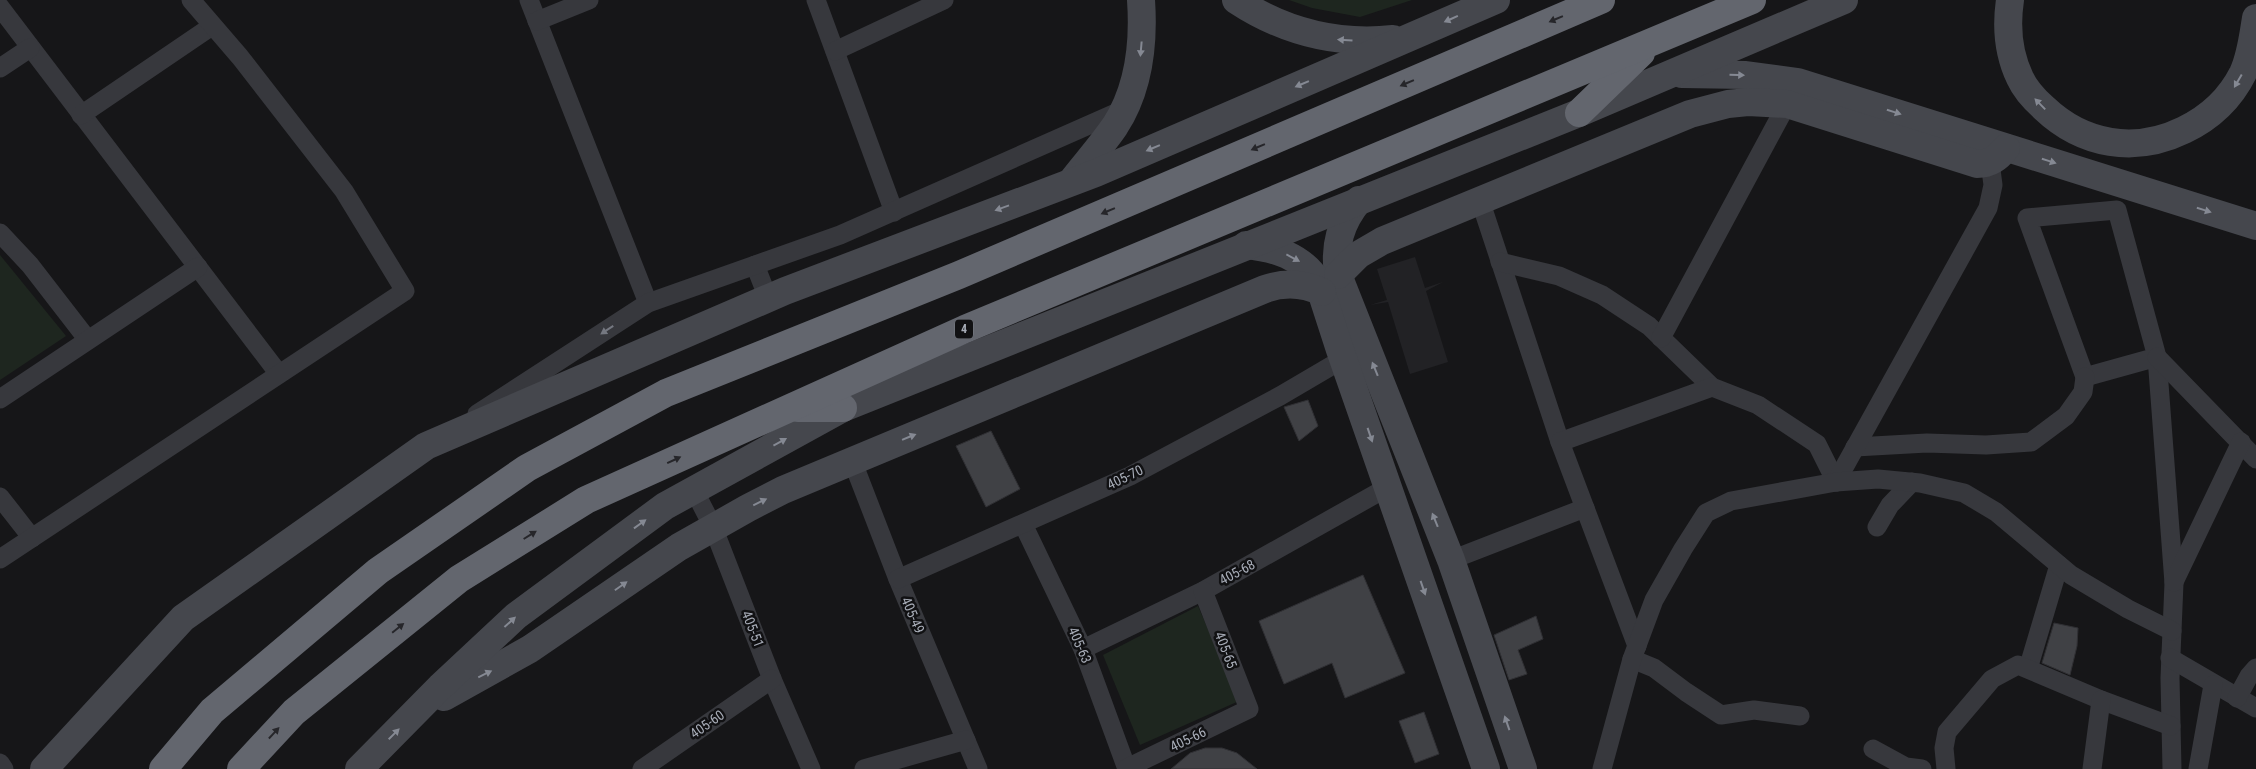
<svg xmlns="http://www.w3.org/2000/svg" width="2256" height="769" font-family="'Roboto Condensed',sans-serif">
<rect width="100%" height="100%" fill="#161618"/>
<path fill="#222225" d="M 1415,257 L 1425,288 L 1443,282 L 1426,291 L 1448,362 L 1410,374 L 1388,302 L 1370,305 L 1387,300 L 1377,269 Z"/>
<g fill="#1e261f">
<path d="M 1289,0 L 1412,0 L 1360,17 L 1312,8 Z"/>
<path d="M 0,255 L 66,336 L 0,380 Z"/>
<path d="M 1198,606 L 1239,701 L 1140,745 L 1103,655 Z"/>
</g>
<g fill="#404145" stroke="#303034">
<path d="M 1308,400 L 1318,426 L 1299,441 L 1284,407 Z"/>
<path d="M 991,431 L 1020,489 L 986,507 L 956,446 Z"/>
<path d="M 1363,575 L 1405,673 L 1345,698 L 1332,663 L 1284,684 L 1259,621 Z"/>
<path d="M 1536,616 L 1543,639 L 1518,650 L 1527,674 L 1509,680 L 1494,635 Z"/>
<path d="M 2054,623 L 2078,628 L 2077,646 L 2070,675 L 2042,663 Z"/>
<path d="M 1424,712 L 1439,754 L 1415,763 L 1399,721 Z"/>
<path d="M 1205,748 L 1222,748 L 1237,753 L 1257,769 L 1171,769 L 1190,753 Z"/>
</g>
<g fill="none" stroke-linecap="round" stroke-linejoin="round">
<g stroke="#37383d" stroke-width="19">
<path d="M 529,0 L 648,303"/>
<path d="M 816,0 L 894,212"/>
<path d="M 0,7 L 279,374"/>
<path d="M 537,21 L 589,0"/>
<path d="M 835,51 L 944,0"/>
<path d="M 0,68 L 30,48"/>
<path d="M 81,115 L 212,26"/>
<path d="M 1480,200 L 1560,442"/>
<path d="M 0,233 L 30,265 L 88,340"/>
<path d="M 1500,262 L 1559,276 L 1602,295 L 1649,326 L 1712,387 L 1758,405 L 1817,444 L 1836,482"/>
<path d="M 755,265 L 768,298"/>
<path d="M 1661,338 L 1787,104"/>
<path d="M 2157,357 L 2085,377 L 2027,218 L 2117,210 L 2157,357 L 2174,583 L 2170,678 L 2172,769"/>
<path d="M 2157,357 L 2256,459"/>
<path d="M 0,399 L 198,267"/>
<path d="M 477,414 L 648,303 L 840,235 L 1125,109"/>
<path d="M 1855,447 L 1927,443 L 1986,445 L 2031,442 L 2066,416 L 2083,392 L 2085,377"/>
<path d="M 852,460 L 898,579 L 978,769"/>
<path d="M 1836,482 L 1988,208 L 1993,185 L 1990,162"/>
<path d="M 694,490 L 713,527 L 772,679 L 811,769"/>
<path d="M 0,497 L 32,538"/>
<path d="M 1023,524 L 1083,649 L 1127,769"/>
<path d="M 1877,527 L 1890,505 L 1912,482"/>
<path d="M 0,559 L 405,291 L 344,191 L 240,57 L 191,0"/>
<path d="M 1451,560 L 1585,508"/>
<path d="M 898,579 L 1130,476 L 1280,396 L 1343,359"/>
<path d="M 2174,582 L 2241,442"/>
<path d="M 1637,646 L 1560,442 L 1712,387"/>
<path d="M 1083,649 L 1203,591 L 1388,487"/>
<path d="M 2170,658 L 2256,708"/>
<path d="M 1632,659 L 1654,668 L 1686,692 L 1721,715 L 1754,710 L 1800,716"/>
<path d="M 2028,669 L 2059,565"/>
<path d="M 2237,698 L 2249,676 L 2256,668"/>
<path d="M 1873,749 L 1906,767 L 1922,769"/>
<path d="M 0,763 L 4,769"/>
<path d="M 1127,768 L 1249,709 L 1203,591"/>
<path d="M 642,769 L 772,679"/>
<path d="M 864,769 L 966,740"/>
<path d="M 1602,769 L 1632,659 L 1654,600 L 1683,549 L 1706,513 L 1731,501 L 1836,482 L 1878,479 L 1920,483 L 1964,493 L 1996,512 L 2071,575 L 2128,609 L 2172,631"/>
<path d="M 1946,769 L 1944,748 L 1947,732 L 1992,679 L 2018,665 L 2101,700 L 2171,726"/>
<path d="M 2092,769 L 2101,700"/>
<path d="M 2198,769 L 2213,685"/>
</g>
<g stroke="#45474d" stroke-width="28">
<path d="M 1236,0 C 1283,31 1336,45 1393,39"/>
<path d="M 2010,0 C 2006,27 2008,53 2020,78 C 2025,89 2035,100 2044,108 C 2083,145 2135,154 2184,130 C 2209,118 2230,99 2243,73 C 2251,56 2253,36 2256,18"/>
<path d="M 1682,74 L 1746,75 L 1798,82 L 2256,226"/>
<path d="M 1072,181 C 1086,163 1102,145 1115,126 C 1139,89 1144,43 1141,0"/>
<path d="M 1359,200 C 1340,223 1334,246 1338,275 L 1451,560 L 1523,769"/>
<path d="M 1246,245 C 1275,248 1302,256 1318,282 L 1340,350 L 1486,769"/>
<path d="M 1338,275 L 1358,255 L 1382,241 L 1690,114 L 1728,104 L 1748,102 L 1787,104 L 1977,164 C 1990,164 1998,158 2006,148"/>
<path d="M 444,697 L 530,649 L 679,547 L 748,508 L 783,490 L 1265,289 C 1285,282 1303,283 1322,292"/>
<path d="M 44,769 L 183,618 L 426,446 L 785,291 L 1096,173 L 1496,0"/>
<path d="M 359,769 L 440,687 L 516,616 L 665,506 L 843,408 L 1579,113 L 1844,0"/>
</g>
<g stroke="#63666e" stroke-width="28">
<path d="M 1579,113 L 1641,53"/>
<path d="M 798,408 L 843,408"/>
<path d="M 163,769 L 212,711 L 378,571 L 527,468 L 666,393 L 959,275 L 1601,0"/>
<path d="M 241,769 L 294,712 L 459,579 L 586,500 L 965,329 L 1752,0"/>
</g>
</g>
<defs><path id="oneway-solid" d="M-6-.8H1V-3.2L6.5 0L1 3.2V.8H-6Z" transform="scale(1.25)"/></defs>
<g fill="#858993">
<use href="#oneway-solid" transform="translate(1451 19) rotate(156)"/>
<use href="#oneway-solid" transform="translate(1345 40) rotate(-176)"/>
<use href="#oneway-solid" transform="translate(1141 49) rotate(95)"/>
<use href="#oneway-solid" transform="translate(1737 75) rotate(2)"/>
<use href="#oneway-solid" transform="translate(2238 81) rotate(120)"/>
<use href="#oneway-solid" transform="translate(1302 84) rotate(157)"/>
<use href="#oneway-solid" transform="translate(2040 104) rotate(-134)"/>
<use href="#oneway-solid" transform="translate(1894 112) rotate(18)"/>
<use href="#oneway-solid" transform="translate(1153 148) rotate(157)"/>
<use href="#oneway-solid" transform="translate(2049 161) rotate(18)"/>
<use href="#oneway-solid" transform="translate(1002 208) rotate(160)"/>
<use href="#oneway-solid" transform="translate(2204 210) rotate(17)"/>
<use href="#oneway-solid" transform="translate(1293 258) rotate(28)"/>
<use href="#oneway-solid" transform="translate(1375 369) rotate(-112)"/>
<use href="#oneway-solid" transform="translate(1370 435) rotate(71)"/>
<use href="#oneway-solid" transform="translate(909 437) rotate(-22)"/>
<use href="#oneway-solid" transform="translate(780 442) rotate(-29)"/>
<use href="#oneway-solid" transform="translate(760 502) rotate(-26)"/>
<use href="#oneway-solid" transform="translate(1435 520) rotate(-112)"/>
<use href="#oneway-solid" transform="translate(640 524) rotate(-36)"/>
<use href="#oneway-solid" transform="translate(621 586) rotate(-35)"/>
<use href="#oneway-solid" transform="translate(1423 588) rotate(71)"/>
<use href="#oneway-solid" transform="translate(510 622) rotate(-42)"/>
<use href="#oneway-solid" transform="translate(485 674) rotate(-26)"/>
<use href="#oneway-solid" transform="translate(1507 723) rotate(-109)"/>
<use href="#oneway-solid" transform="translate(394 734) rotate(-45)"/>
</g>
<g fill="#26262a">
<use href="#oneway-solid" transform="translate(1556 19) rotate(157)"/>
<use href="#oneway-solid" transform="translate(1407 83) rotate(157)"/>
<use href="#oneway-solid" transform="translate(1258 147) rotate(157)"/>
<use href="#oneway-solid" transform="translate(1108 211) rotate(157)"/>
<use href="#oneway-solid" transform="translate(674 460) rotate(-25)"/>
<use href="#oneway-solid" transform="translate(530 535) rotate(-32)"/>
<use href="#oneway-solid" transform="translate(398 628) rotate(-39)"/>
<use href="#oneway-solid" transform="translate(274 733) rotate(-47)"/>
</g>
<use fill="#757881" href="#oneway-solid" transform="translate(607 330) rotate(147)"/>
<g text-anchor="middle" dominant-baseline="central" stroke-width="5" stroke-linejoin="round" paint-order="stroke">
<rect fill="#111113" stroke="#7b7e86" stroke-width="1" x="955" y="319.5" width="18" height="19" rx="4"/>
<g font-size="12" font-weight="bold" fill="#a8adb8">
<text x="964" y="329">4</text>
</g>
<g font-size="14" fill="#a8adb8" stroke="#111113">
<text transform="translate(1125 477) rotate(-26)">405-70</text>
<text transform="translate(1237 572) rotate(-28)">405-68</text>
<text transform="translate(913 615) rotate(67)">405-49</text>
<text transform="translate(753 629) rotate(69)">405-51</text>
<text transform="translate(1080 645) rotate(67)">405-63</text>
<text transform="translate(1226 650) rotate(69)">405-65</text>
<text transform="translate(707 724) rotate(-35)">405-60</text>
<text transform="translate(1188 739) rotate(-26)">405-66</text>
</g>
</g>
</svg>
